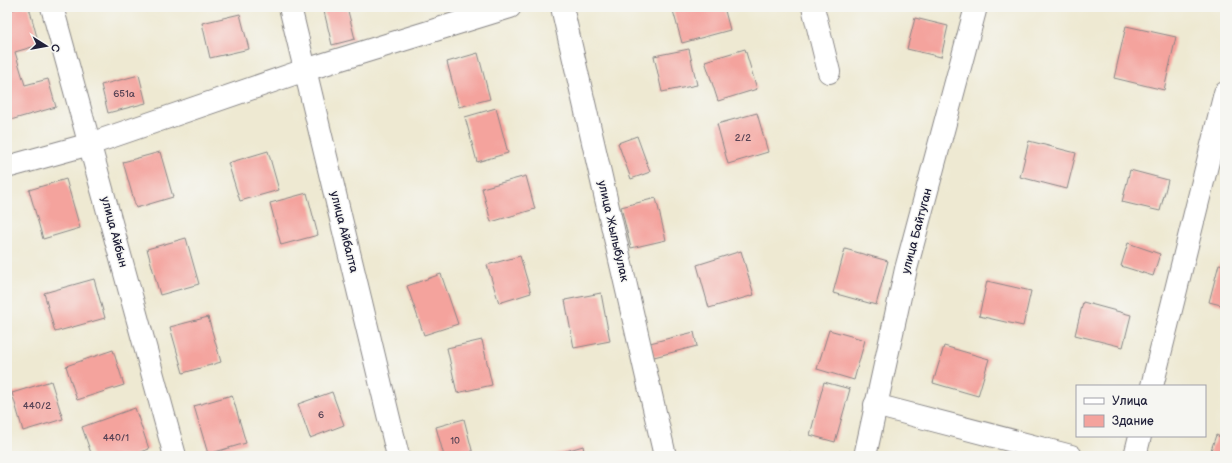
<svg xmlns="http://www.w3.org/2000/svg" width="1232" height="463" font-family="'Balsamiq Sans',sans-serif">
<rect width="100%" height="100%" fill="#f6f6f2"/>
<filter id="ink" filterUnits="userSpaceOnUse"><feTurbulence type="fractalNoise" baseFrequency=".025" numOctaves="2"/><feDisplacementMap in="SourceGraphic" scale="8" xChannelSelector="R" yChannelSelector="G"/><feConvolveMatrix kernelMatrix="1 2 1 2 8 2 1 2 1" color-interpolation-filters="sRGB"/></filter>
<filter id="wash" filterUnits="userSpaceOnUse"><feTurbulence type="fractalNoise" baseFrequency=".012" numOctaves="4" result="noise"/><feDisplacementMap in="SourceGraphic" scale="16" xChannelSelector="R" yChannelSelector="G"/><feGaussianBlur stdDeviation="0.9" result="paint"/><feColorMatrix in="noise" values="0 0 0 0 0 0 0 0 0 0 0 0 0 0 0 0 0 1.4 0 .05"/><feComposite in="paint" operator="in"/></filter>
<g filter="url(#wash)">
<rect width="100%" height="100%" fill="#eee9d2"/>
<g id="blocks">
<g fill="#f4a39d">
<path d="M 22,7 L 29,7 L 39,45 L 15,52 L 25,85 L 48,79 L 56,107 L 7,121 L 7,11 Z"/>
<path d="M 323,7 L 347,7 L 355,39 L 332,45 Z"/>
<path d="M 672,7 L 724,7 L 730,30 L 682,43 Z"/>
<path d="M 240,14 L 249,49 L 210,58 L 202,23 Z"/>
<path d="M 915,18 L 948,26 L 941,57 L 907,49 Z"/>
<path d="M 1126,26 L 1176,37 L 1164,90 L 1114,78 Z"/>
<path d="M 689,49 L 697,85 L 662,92 L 654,56 Z"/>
<path d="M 745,49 L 757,89 L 718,101 L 705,61 Z"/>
<path d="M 478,53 L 490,99 L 459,107 L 447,62 Z"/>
<path d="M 139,75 L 146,103 L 108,113 L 101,85 Z"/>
<path d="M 496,108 L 508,153 L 477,162 L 465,117 Z"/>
<path d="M 757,113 L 768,152 L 728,164 L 717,124 Z"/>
<path d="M 637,136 L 650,172 L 631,179 L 618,143 Z"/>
<path d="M 1029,141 L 1076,153 L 1067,189 L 1020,177 Z"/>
<path d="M 268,151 L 279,190 L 240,201 L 228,163 Z"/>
<path d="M 160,152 L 173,197 L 136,208 L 123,162 Z"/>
<path d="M 1130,170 L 1168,180 L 1160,211 L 1122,202 Z"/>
<path d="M 526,176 L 535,209 L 491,222 L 482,188 Z"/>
<path d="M 66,179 L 80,228 L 43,239 L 29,190 Z"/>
<path d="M 307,193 L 318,235 L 281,245 L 270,203 Z"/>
<path d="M 656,198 L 666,240 L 631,248 L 621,207 Z"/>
<path d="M 186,238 L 199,284 L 160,295 L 147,249 Z"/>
<path d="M 1128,243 L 1160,254 L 1153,276 L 1121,266 Z"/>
<path d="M 845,249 L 888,261 L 876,305 L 833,293 Z"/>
<path d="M 741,251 L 754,295 L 709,308 L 697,265 Z"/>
<path d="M 520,256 L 531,293 L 499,303 L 487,265 Z"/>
<path d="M 1219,264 L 1225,265 L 1225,306 L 1209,302 Z"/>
<path d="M 441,274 L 458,324 L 424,335 L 407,286 Z"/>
<path d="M 94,279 L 105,318 L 55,332 L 44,293 Z"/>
<path d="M 987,281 L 1031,291 L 1023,326 L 979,316 Z"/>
<path d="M 601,293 L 610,341 L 574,348 L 565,300 Z"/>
<path d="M 1083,302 L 1131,315 L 1123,347 L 1075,335 Z"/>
<path d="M 208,317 L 221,362 L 183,373 L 170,327 Z"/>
<path d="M 829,330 L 865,340 L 854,380 L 817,369 Z"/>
<path d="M 694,332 L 697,346 L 654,357 L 650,343 Z"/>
<path d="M 482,340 L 492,385 L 457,393 L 447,348 Z"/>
<path d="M 944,346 L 989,359 L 978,396 L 933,383 Z"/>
<path d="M 113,350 L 124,385 L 77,400 L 66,366 Z"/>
<path d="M 51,381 L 63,419 L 23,431 L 12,393 Z"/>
<path d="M 824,382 L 850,389 L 835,442 L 810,435 Z"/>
<path d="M 332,392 L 344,425 L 310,438 L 298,404 Z"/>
<path d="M 232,395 L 246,443 L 208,454 L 194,406 Z"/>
<path d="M 135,408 L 149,449 L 131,456 L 92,456 L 82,427 Z"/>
<path d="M 464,419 L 473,454 L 468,456 L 444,456 L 436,427 Z"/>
<path d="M 1216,435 L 1225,439 L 1225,456 L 1209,456 Z"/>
<path d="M 583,446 L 585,456 L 549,456 Z"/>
<path d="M 789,452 L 805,455 L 805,456 L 788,456 Z"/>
</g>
</g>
</g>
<g filter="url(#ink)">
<use href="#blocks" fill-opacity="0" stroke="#888686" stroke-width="1"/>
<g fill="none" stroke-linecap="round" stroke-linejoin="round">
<g stroke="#888686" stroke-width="24">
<g id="minor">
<path d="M 52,7 L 175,456"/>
<path d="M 290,7 L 398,456"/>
<path d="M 562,7 L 665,456"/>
<path d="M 813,7 L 829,72"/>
<path d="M 7,167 L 90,144 L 305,70 L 510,7"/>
<path d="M 1152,386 L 1225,93"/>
<path d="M 875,405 L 1071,456"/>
<path d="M 865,456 L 906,269 L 976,7"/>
<path d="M 1135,456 L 1140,436"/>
</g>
</g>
<use href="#minor" stroke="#fff" stroke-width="22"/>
</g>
</g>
<g text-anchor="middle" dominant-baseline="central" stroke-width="3" stroke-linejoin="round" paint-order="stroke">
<g font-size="10" fill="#564254">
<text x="124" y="94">651а</text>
<text x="743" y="138">2/2</text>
<text x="37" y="406">440/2</text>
<text x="321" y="415">6</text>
<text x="116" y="438">440/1</text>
<text x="455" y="441">10</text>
</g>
<g font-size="12" fill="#22223b" stroke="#f6f6f2">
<text transform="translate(613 231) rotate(77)">улица Жылыбулак</text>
<text transform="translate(917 231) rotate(-75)">улица Байтуган</text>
<text transform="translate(114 232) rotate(75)">улица Айбын</text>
<text transform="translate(344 232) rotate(76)">улица Айбалта</text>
</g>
</g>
<rect width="1232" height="463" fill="none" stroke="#f6f6f2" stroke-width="24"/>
<rect x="1076" y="385" width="130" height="52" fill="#f6f6f2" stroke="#a1a1a9"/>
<rect x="1084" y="398" width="20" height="6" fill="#ffffff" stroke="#a1a1a9"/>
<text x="1112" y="405" font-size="12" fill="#22223b">Улица</text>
<rect x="1084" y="415" width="20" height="12" fill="#f4a39d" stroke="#a1a1a9"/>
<text x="1112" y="425" font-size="12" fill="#22223b">Здание</text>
<g transform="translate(46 46) rotate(101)" stroke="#f6f6f2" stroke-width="3" paint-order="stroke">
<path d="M0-3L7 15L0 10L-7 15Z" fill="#22223b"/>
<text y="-6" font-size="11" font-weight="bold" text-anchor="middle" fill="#22223b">С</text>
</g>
</svg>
